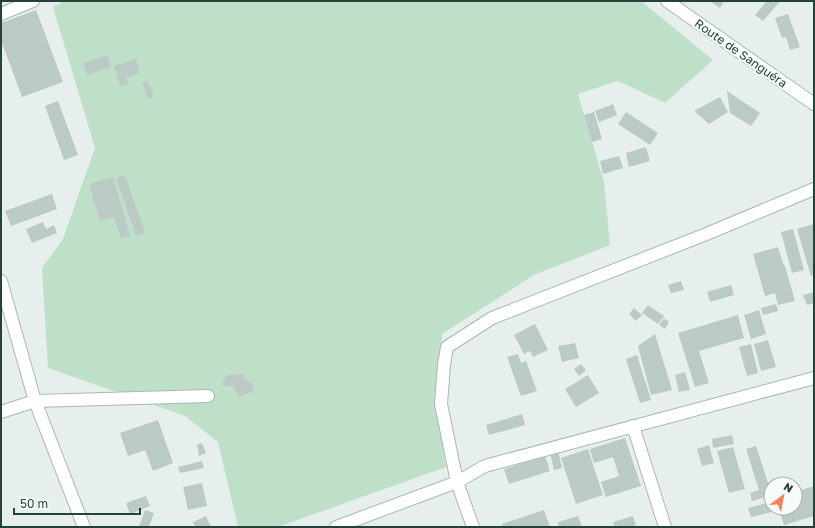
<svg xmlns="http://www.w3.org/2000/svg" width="815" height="528" font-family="'Golos Text',sans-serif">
<rect width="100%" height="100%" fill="#e6efeb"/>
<path fill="#bfe0c8" d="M 65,1 L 641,1 L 713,60 L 665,103 L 618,81 L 578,94 L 604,182 L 610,245 L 534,275 L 442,334 L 437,410 L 446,467 L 278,527 L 238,527 L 218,442 L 185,416 L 48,368 L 42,268 L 63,239 L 95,148 L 53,7 Z"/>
<g fill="#bbcac4">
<path d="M 710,1 L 724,1 L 720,8 Z"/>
<path d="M 767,1 L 780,1 L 763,21 L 755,15 Z"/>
<path d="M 36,10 L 63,82 L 22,97 L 1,40 L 1,23 Z"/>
<path d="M 788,14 L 800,47 L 790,50 L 786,37 L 782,38 L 775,18 Z"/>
<path d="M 107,55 L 111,67 L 87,75 L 83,63 Z"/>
<path d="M 136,59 L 140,73 L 126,77 L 128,84 L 120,86 L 114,66 Z"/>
<path d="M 148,81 L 154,97 L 148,99 L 142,83 Z"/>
<path d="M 727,91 L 760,113 L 751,126 L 730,113 Z"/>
<path d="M 720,97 L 728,112 L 709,124 L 694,111 Z"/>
<path d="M 58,101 L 78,155 L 64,160 L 45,106 Z"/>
<path d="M 613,104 L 617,115 L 599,122 L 595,111 Z"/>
<path d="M 594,112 L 602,139 L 592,142 L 584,115 Z"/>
<path d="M 626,112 L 658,133 L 650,145 L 618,124 Z"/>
<path d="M 646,147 L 650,161 L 629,167 L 626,153 Z"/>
<path d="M 619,156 L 623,168 L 603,174 L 600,161 Z"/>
<path d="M 125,175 L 145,233 L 136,236 L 116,178 Z"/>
<path d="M 113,177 L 130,236 L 121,239 L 114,217 L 100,221 L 89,184 Z"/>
<path d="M 52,194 L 57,209 L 11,226 L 5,211 Z"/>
<path d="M 43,222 L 46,229 L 54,225 L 57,233 L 32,243 L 26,229 Z"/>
<path d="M 814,224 L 814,275 L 811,276 L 797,229 Z"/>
<path d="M 793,229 L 804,270 L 792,273 L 781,232 Z"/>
<path d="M 778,247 L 784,266 L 785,266 L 795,301 L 778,305 L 775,293 L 765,296 L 753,254 Z"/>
<path d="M 681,281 L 684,290 L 671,293 L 668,285 Z"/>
<path d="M 731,285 L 734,295 L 710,302 L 707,292 Z"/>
<path d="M 814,292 L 814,303 L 807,305 L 803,295 Z"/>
<path d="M 776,304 L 778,311 L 763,315 L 761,308 Z"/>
<path d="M 648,305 L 664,316 L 658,324 L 642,313 Z"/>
<path d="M 634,308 L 642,315 L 636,321 L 629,314 Z"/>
<path d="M 759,310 L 766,334 L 751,339 L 744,315 Z"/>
<path d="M 738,315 L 744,338 L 699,351 L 709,383 L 695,387 L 678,333 Z"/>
<path d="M 664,318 L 669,322 L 665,329 L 659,325 Z"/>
<path d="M 535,324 L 548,350 L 533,357 L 530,351 L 524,354 L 514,335 Z"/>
<path d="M 655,334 L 672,390 L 651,395 L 638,346 Z"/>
<path d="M 768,340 L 776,367 L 761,371 L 754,344 Z"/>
<path d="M 575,343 L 579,358 L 562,362 L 558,346 Z"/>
<path d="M 751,344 L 758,373 L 747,376 L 739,347 Z"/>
<path d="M 518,354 L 521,363 L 526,361 L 537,391 L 521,396 L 507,357 Z"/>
<path d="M 637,355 L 651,400 L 640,403 L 626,359 Z"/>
<path d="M 581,364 L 586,370 L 579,376 L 574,369 Z"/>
<path d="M 685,372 L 690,390 L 679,392 L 675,375 Z"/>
<path d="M 245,374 L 243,379 L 251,382 L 254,391 L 238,397 L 234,387 L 221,385 L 227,375 Z"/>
<path d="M 588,375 L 599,393 L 576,407 L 565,389 Z"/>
<path d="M 522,414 L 525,425 L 489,435 L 486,425 Z"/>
<path d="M 158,420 L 173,463 L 153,471 L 145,450 L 128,456 L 120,433 Z"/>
<path d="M 732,435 L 734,444 L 713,448 L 712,439 Z"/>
<path d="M 625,438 L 641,486 L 606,497 L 601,482 L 619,476 L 613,457 L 594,463 L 590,449 Z"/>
<path d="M 202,443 L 206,453 L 199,456 L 197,445 Z"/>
<path d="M 709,445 L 714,463 L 702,466 L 697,449 Z"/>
<path d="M 756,446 L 771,492 L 771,495 L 752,501 L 750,493 L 759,490 L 746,449 Z"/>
<path d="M 733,447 L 745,489 L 729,493 L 717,451 Z"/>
<path d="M 588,449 L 603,495 L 576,504 L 561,458 Z"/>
<path d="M 558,451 L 562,468 L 554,470 L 550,453 Z"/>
<path d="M 545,456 L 550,471 L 509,484 L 504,469 Z"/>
<path d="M 202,461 L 204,468 L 180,473 L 178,467 Z"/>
<path d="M 202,483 L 207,506 L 188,510 L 183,487 Z"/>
<path d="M 814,486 L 814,516 L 784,525 L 778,508 L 795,508 L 795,492 Z"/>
<path d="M 146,496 L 150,506 L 130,514 L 126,503 Z"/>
<path d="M 771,502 L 771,508 L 775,508 L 776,511 L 751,517 L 748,508 Z"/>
<path d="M 145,510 L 154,513 L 149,527 L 139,527 Z"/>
<path d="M 544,510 L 550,527 L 503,527 L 502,524 Z"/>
<path d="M 206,516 L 211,527 L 195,527 L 193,522 Z"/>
<path d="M 578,516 L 582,527 L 559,527 L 558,522 Z"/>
<path d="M 633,516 L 636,525 L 629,527 L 615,527 L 613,522 Z"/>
</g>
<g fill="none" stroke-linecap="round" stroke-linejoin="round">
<g stroke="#a8b8b2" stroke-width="14">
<g id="street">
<path d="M 1,14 L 33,1"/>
<path d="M 1,281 L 35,401 L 84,527"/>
<path d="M 1,412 L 35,401 L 208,396"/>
<path d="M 633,426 L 665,527"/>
<path d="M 336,527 L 457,482 L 485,466 L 814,378"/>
<path d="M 473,527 L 457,482 L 441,404 L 444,365 L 447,347 L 492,318 L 704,235 L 814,189"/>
</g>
</g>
<g stroke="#a4bbb3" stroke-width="14">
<path id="secondary" d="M 667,1 L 814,104"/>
</g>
<use href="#street" stroke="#fff" stroke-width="12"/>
<use href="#secondary" stroke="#fff" stroke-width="12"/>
</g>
<g text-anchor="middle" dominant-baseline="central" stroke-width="4" stroke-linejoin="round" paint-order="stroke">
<g font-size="12" fill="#24423a" stroke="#f7fbf9">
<text transform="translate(741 53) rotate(35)">Route de Sanguéra</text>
</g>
</g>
<rect width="815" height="528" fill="none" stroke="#24423a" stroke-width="4"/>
<g transform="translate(783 496) rotate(32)"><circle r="19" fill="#f7fbf9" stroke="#a3b1ad"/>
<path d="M0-3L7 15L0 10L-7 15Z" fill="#f4845f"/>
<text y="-6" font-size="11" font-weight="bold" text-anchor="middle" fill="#24423a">N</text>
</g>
<path d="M14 508v6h126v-6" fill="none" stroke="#24423a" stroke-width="2"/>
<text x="20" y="508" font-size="12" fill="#24423a" stroke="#f7fbf9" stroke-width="3" paint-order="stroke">50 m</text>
</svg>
